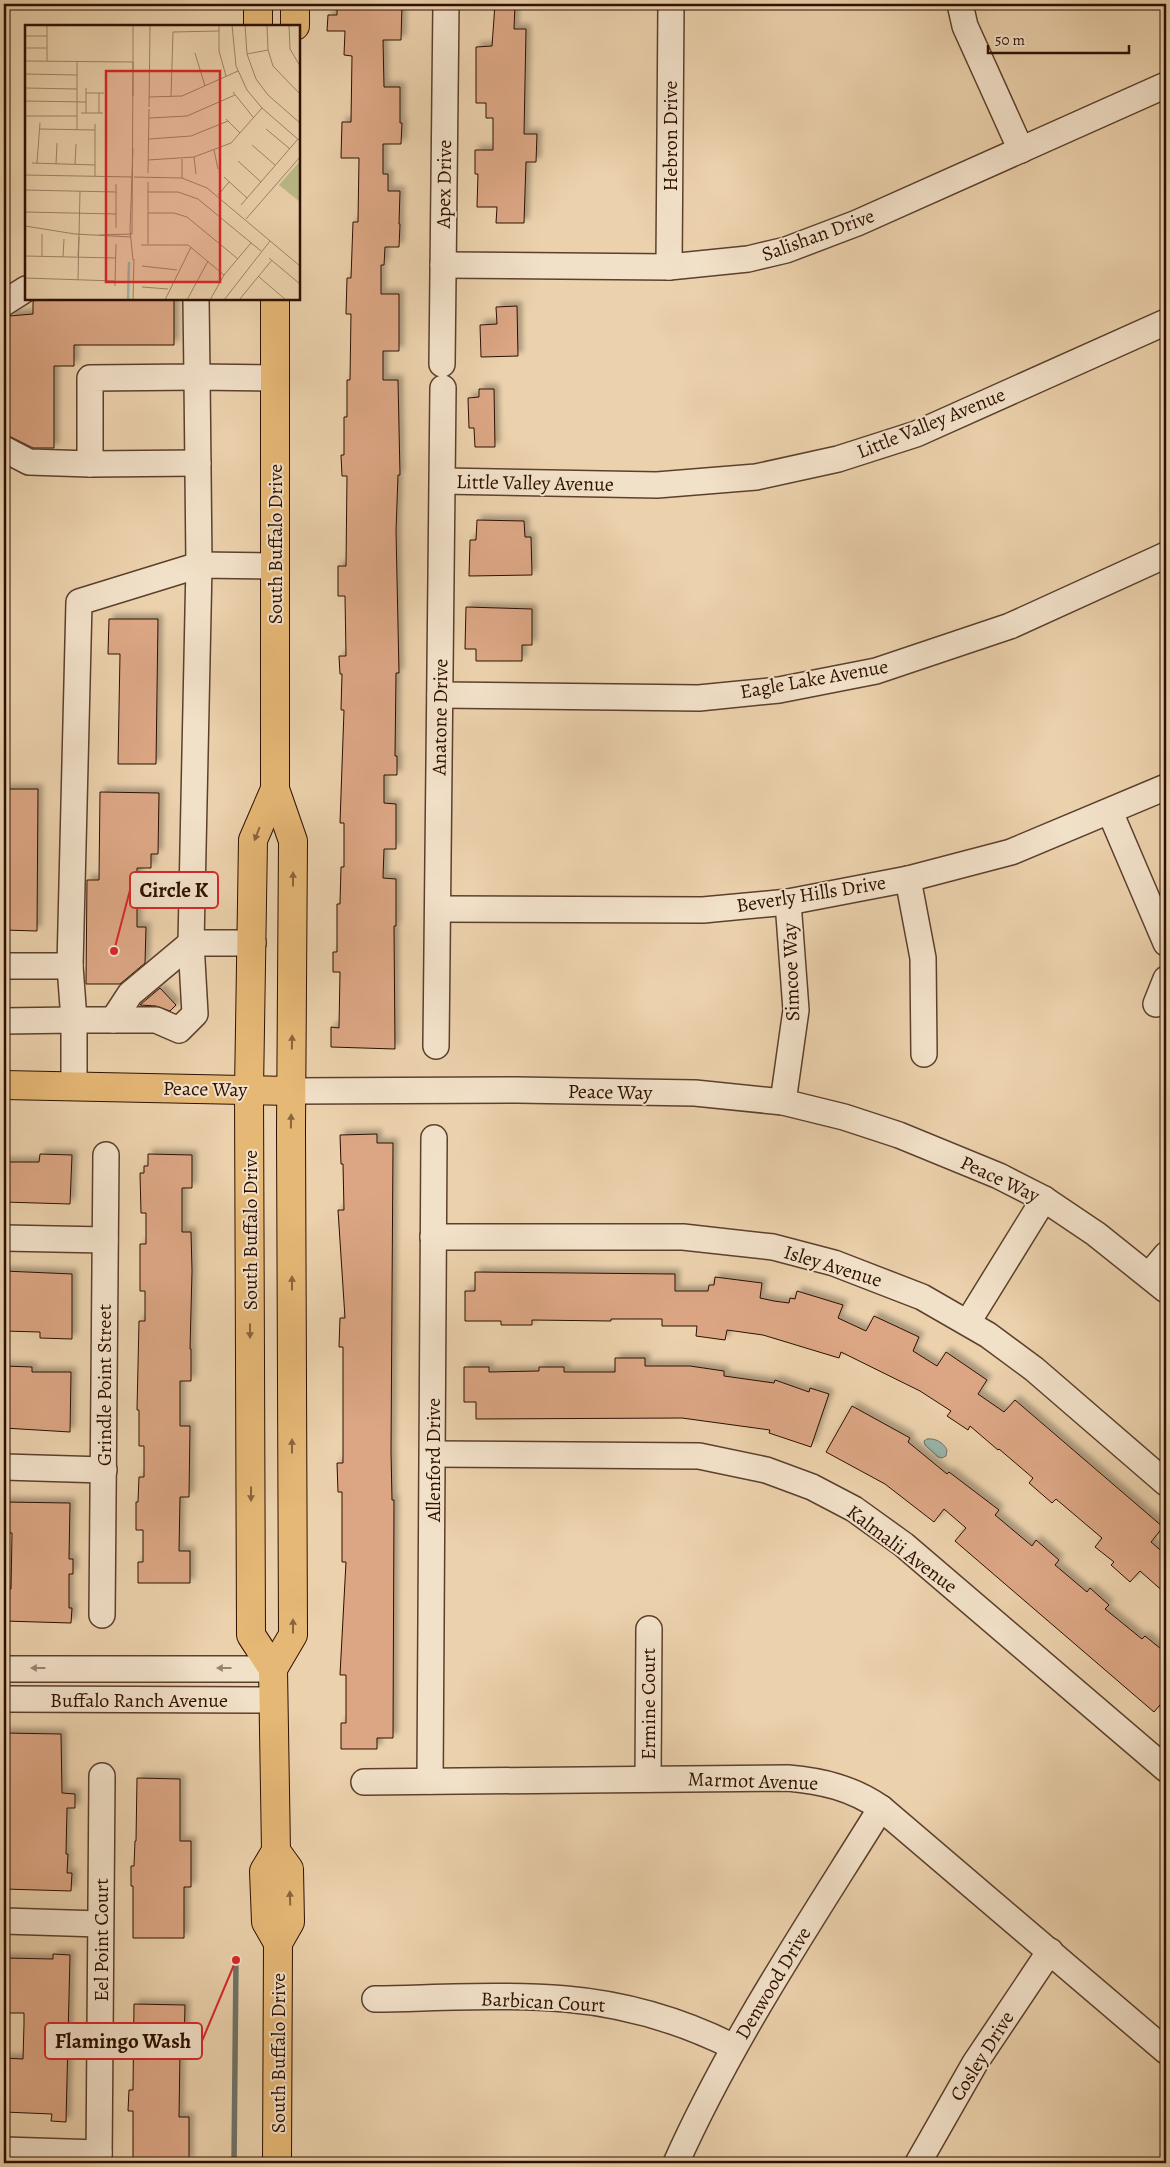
<svg xmlns="http://www.w3.org/2000/svg" width="1170" height="2167" font-family="Alegreya,serif">
<defs>
<filter id="shadow"><feDropShadow dx="4.5" dy="-4.5" stdDeviation="2.5" flood-color="#0004"/></filter>
</defs>
<rect width="100%" height="100%" fill="#ebd1ac"/>
<filter id="stains"><feTurbulence type="fractalNoise" baseFrequency=".004" numOctaves="4"/><feColorMatrix values="0 0 0 0 .2 0 0 0 0 .09 0 0 0 0 .02 0 0 0 .5 -.17"/></filter>
<radialGradient id="worn" r=".72"><stop offset=".6" stop-color="#630" stop-opacity="0"/><stop offset="1" stop-color="#630" stop-opacity=".3"/></radialGradient>
<path fill="#98b7ad" stroke="#6d7468" d="M 927,1439 C 935,1438 943,1442 947,1450 L 946,1456 L 942,1458 L 938,1457 L 925,1445 L 924,1441 Z"/>
<g fill="none" stroke-linecap="round" stroke-linejoin="round">
<path stroke="#6d7468" stroke-width="5.5" d="M 234,2163 L 236,1960"/>
</g>
<g fill="#dca684" stroke="#2d1001" filter="url(#shadow)">
<path d="M 337,4 L 402,4 L 401,40 L 383,40 L 384,87 L 400,87 L 400,123 L 402,123 L 401,144 L 383,144 L 383,174 L 388,174 L 388,191 L 400,191 L 399,224 L 400,224 L 399,247 L 385,247 L 384,265 L 381,265 L 381,294 L 399,294 L 399,351 L 383,351 L 383,380 L 398,380 L 400,475 L 398,475 L 396,531 L 399,673 L 396,673 L 395,756 L 397,756 L 397,775 L 384,775 L 384,803 L 396,804 L 396,849 L 384,849 L 383,878 L 396,879 L 396,926 L 394,926 L 395,1049 L 331,1047 L 331,1027 L 339,1028 L 340,972 L 333,972 L 333,952 L 337,952 L 337,904 L 340,904 L 341,867 L 344,867 L 344,823 L 340,823 L 344,710 L 341,710 L 342,674 L 340,674 L 339,656 L 346,656 L 345,596 L 338,596 L 338,566 L 346,566 L 347,476 L 342,476 L 341,455 L 344,455 L 344,417 L 347,417 L 347,380 L 350,380 L 351,314 L 346,314 L 347,278 L 351,278 L 353,222 L 358,222 L 359,158 L 341,158 L 342,122 L 351,122 L 352,56 L 344,55 L 345,31 L 327,31 L 328,15 L 337,15 Z"/>
<path d="M 495,4 L 515,4 L 514,29 L 526,29 L 524,134 L 537,134 L 536,162 L 526,162 L 524,223 L 496,223 L 497,207 L 477,207 L 478,174 L 475,174 L 475,150 L 493,150 L 493,118 L 486,118 L 486,103 L 476,103 L 476,47 L 492,46 Z"/>
<path d="M 36,299 L 174,299 L 174,345 L 74,345 L 74,366 L 54,366 L 54,448 L 33,448 L 9,436 L 9,316 L 33,314 L 33,302 Z"/>
<path d="M 517,306 L 518,356 L 481,357 L 480,325 L 497,324 L 496,307 Z"/>
<path d="M 479,389 L 494,389 L 495,447 L 475,447 L 474,428 L 469,428 L 468,398 L 479,397 Z"/>
<path d="M 477,520 L 524,521 L 525,537 L 531,537 L 532,575 L 469,576 L 470,540 L 476,540 Z"/>
<path d="M 466,607 L 532,609 L 532,645 L 522,645 L 522,661 L 476,661 L 476,649 L 465,649 Z"/>
<path d="M 109,619 L 158,619 L 156,764 L 118,764 L 120,654 L 108,654 Z"/>
<path d="M 4,789 L 38,789 L 37,931 L 4,930 Z"/>
<path d="M 100,792 L 159,793 L 158,854 L 151,854 L 151,868 L 137,868 L 137,927 L 146,927 L 145,963 L 120,984 L 86,984 L 87,880 L 99,880 Z"/>
<path d="M 160,988 L 176,1005 L 170,1011 L 156,1006 L 140,1005 Z"/>
<path d="M 377,1134 L 377,1143 L 393,1143 L 391,1452 L 392,1500 L 394,1500 L 393,1738 L 377,1738 L 377,1749 L 341,1749 L 341,1723 L 346,1723 L 346,1675 L 340,1675 L 346,1562 L 342,1562 L 342,1492 L 338,1492 L 337,1463 L 343,1463 L 343,1347 L 339,1347 L 340,1318 L 345,1318 L 338,1210 L 344,1210 L 343,1164 L 341,1164 L 340,1135 Z"/>
<path d="M 40,1154 L 72,1155 L 70,1204 L 4,1202 L 4,1162 L 39,1162 Z"/>
<path d="M 148,1154 L 192,1155 L 192,1188 L 182,1188 L 182,1232 L 191,1232 L 192,1271 L 190,1349 L 191,1349 L 191,1381 L 180,1381 L 180,1426 L 190,1426 L 189,1497 L 180,1497 L 179,1551 L 190,1551 L 190,1583 L 138,1583 L 138,1562 L 143,1562 L 143,1530 L 136,1530 L 136,1502 L 138,1502 L 139,1477 L 144,1477 L 144,1446 L 139,1446 L 139,1410 L 137,1410 L 139,1321 L 145,1321 L 145,1291 L 140,1291 L 140,1244 L 146,1244 L 146,1213 L 141,1213 L 140,1173 L 144,1173 L 144,1166 L 148,1166 Z"/>
<path d="M 4,1271 L 72,1274 L 72,1339 L 40,1338 L 40,1332 L 4,1331 Z"/>
<path d="M 475,1272 L 675,1274 L 675,1291 L 708,1291 L 709,1285 L 714,1285 L 715,1277 L 762,1283 L 760,1298 L 774,1301 L 789,1303 L 790,1298 L 795,1299 L 797,1291 L 843,1305 L 838,1318 L 866,1331 L 874,1316 L 919,1337 L 913,1351 L 937,1366 L 946,1352 L 987,1380 L 978,1394 L 1004,1412 L 1015,1400 L 1163,1527 L 1151,1542 L 1166,1555 L 1166,1594 L 1140,1571 L 1130,1582 L 1111,1565 L 1114,1562 L 1095,1547 L 1102,1538 L 1056,1499 L 1052,1503 L 1029,1483 L 1033,1478 L 999,1449 L 998,1450 L 970,1426 L 968,1430 L 947,1416 L 951,1411 L 920,1391 L 841,1352 L 839,1358 L 763,1335 L 727,1330 L 725,1340 L 696,1336 L 697,1326 L 662,1326 L 662,1319 L 611,1319 L 611,1321 L 532,1320 L 532,1325 L 501,1325 L 501,1321 L 465,1321 L 465,1291 L 475,1291 Z"/>
<path d="M 615,1358 L 645,1358 L 645,1366 L 690,1366 L 724,1371 L 724,1376 L 774,1383 L 775,1380 L 809,1392 L 810,1388 L 829,1394 L 811,1447 L 769,1433 L 770,1430 L 682,1418 L 476,1419 L 476,1402 L 464,1402 L 464,1367 L 489,1367 L 489,1372 L 539,1371 L 539,1367 L 564,1367 L 564,1372 L 615,1372 Z"/>
<path d="M 4,1366 L 32,1367 L 32,1372 L 71,1372 L 70,1432 L 4,1428 Z"/>
<path d="M 852,1406 L 910,1438 L 908,1442 L 947,1474 L 949,1472 L 999,1510 L 995,1515 L 1032,1546 L 1036,1540 L 1059,1560 L 1055,1565 L 1087,1592 L 1090,1588 L 1109,1605 L 1105,1609 L 1142,1639 L 1145,1636 L 1166,1653 L 1166,1698 L 1154,1712 L 955,1541 L 966,1528 L 944,1509 L 934,1522 L 885,1484 L 826,1452 Z"/>
<path d="M 4,1502 L 70,1503 L 69,1559 L 73,1559 L 73,1574 L 69,1574 L 69,1608 L 72,1608 L 71,1623 L 4,1621 L 5,1589 L 11,1589 L 12,1533 L 4,1533 Z"/>
<path d="M 4,1733 L 61,1734 L 62,1793 L 75,1794 L 75,1808 L 67,1808 L 66,1854 L 68,1854 L 67,1873 L 72,1873 L 71,1891 L 4,1889 Z"/>
<path d="M 137,1778 L 180,1779 L 180,1841 L 191,1841 L 191,1887 L 184,1887 L 184,1938 L 133,1938 L 133,1886 L 131,1886 L 131,1866 L 134,1866 L 135,1841 L 136,1841 Z"/>
<path d="M 53,1954 L 70,1955 L 66,2122 L 51,2121 L 52,2114 L 4,2112 L 4,2058 L 23,2059 L 24,2024 L 24,2013 L 4,2013 L 4,1958 L 53,1959 Z"/>
<path d="M 134,2004 L 185,2005 L 184,2050 L 180,2050 L 179,2117 L 189,2117 L 189,2162 L 133,2162 L 133,2111 L 128,2111 L 129,2090 L 133,2090 Z"/>
</g>
<g fill="none" stroke-linecap="round" stroke-linejoin="round">
<g stroke="#5c402c" stroke-width="28">
<g id="minor">
<path d="M 960,4 L 965,26 L 1021,150"/>
<path d="M 443,265 L 669,267 L 748,259 L 786,250 L 857,223 L 1166,85"/>
<path d="M 669,267 L 671,4"/>
<path d="M 196,299 L 197,377 L 90,378 L 90,464 L 198,463"/>
<path d="M 4,303 L 26,289"/>
<path d="M 442,364 L 446,4"/>
<path d="M 4,449 L 29,462 L 90,464"/>
<path d="M 443,481 L 657,485 L 756,477 L 838,459 L 916,434 L 1166,322"/>
<path d="M 440,695 L 699,698 L 779,690 L 876,671 L 1010,626 L 1166,555"/>
<path d="M 1110,812 L 1166,943"/>
<path d="M 908,879 L 923,958 L 924,1054"/>
<path d="M 438,909 L 703,910 L 788,902 L 908,879 L 1011,852 L 1166,787"/>
<path d="M 253,943 L 191,943 L 199,565 L 275,566"/>
<path d="M 4,966 L 70,966 L 79,602 L 199,565 L 197,377 L 275,378"/>
<path d="M 70,966 L 74,1020 L 156,1020 L 179,1030 L 195,1014 L 191,943"/>
<path d="M 1156,1004 L 1166,979"/>
<path d="M 113,1020 L 130,994 L 191,943"/>
<path d="M 4,1021 L 74,1020 L 74,1087"/>
<path d="M 436,1046 L 443,388"/>
<path d="M 291,1091 L 517,1090 L 695,1093 L 783,1102 L 844,1117 L 899,1135 L 999,1176 L 1044,1199 L 1096,1234 L 1166,1290"/>
<path d="M 783,1102 L 796,1010 L 788,902"/>
<path d="M 433,1237 L 683,1237 L 773,1247 L 834,1263 L 922,1297 L 988,1335 L 1034,1369 L 1166,1483"/>
<path d="M 4,1238 L 105,1240"/>
<path d="M 1149,1275 L 1166,1255"/>
<path d="M 968,1322 L 1044,1199"/>
<path d="M 433,1454 L 699,1456 L 766,1470 L 812,1487 L 854,1509 L 904,1545 L 1166,1769"/>
<path d="M 4,1467 L 104,1470"/>
<path d="M 102,1615 L 106,1155"/>
<path d="M 4,1669 L 273,1669"/>
<path d="M 4,1699 L 273,1700"/>
<path d="M 648,1779 L 649,1629"/>
<path d="M 430,1781 L 434,1138"/>
<path d="M 364,1782 L 788,1778 C 822,1781 852,1788 881,1808 L 1166,2051"/>
<path d="M 4,1921 L 100,1924"/>
<path d="M 375,1999 C 438,1998 503,1994 566,1999 C 624,2004 682,2021 734,2047"/>
<path d="M 4,2150 L 99,2153"/>
<path d="M 99,2163 L 102,1776"/>
<path d="M 676,2163 C 732,2038 809,1924 881,1808"/>
<path d="M 918,2163 L 975,2063 L 1050,1951"/>
</g>
</g>
<g stroke="#2d1001" stroke-width="30">
<g id="major">
<path d="M 258,4 L 258,26"/>
<path d="M 295,4 L 295,26"/>
<path d="M 275,789 L 253,840 L 249,1090 L 251,1635 L 273,1669 L 276,1851 L 264,1871 L 266,1922 L 278,1943"/>
<path d="M 4,1085 L 291,1091"/>
<path d="M 273,1669 L 293,1635 L 291,1130 L 293,841 L 275,789 L 275,299"/>
<path d="M 276,1851 L 289,1869 L 290,1922 L 278,1943 L 277,2163"/>
</g>
</g>
<use href="#minor" stroke="#f2e1c9" stroke-width="25"/>
<use href="#major" stroke="#e6b876" stroke-width="28"/>
</g>
<defs><path id="oneway-solid" d="M-6-.8H1V-3.2L6.5 0L1 3.2V.8H-6Z" transform="scale(1.25)"/></defs>
<g fill="#8a643c">
<use href="#oneway-solid" transform="translate(257 834) rotate(111)"/>
<use href="#oneway-solid" transform="translate(293 879) rotate(-90)"/>
<use href="#oneway-solid" transform="translate(292 1042) rotate(-89)"/>
<use href="#oneway-solid" transform="translate(291 1121) rotate(-89)"/>
<use href="#oneway-solid" transform="translate(292 1283) rotate(-90)"/>
<use href="#oneway-solid" transform="translate(250 1331) rotate(90)"/>
<use href="#oneway-solid" transform="translate(292 1446) rotate(-90)"/>
<use href="#oneway-solid" transform="translate(251 1494) rotate(90)"/>
<use href="#oneway-solid" transform="translate(293 1626) rotate(-90)"/>
<use href="#oneway-solid" transform="translate(290 1898) rotate(-92)"/>
</g>
<g fill="#99836f">
<use href="#oneway-solid" transform="translate(38 1668) rotate(180)"/>
<use href="#oneway-solid" transform="translate(224 1668) rotate(-180)"/>
</g>
<g text-anchor="middle" dominant-baseline="central" stroke-width="4" stroke-linejoin="round" paint-order="stroke">
<g font-size="20" fill="#2d1001" stroke="#f2e1c9">
<text transform="translate(670 136) rotate(-90)">Hebron Drive</text>
<text transform="translate(444 184) rotate(-89)">Apex Drive</text>
<text transform="translate(818 235) rotate(-20)">Salishan Drive</text>
<text transform="translate(931 423) rotate(-22)">Little Valley Avenue</text>
<text transform="translate(535 483) rotate(1)">Little Valley Avenue</text>
<text transform="translate(275 544) rotate(-90)">South Buffalo Drive</text>
<text transform="translate(814 679) rotate(-10)">Eagle Lake Avenue</text>
<text transform="translate(440 717) rotate(-89)">Anatone Drive</text>
<text transform="translate(811 894) rotate(-9)">Beverly Hills Drive</text>
<text transform="translate(791 972) rotate(-92)">Simcoe Way</text>
<text transform="translate(205 1089) rotate(1)">Peace Way</text>
<text transform="translate(610 1092) rotate(1)">Peace Way</text>
<text transform="translate(1000 1179) rotate(25)">Peace Way</text>
<text transform="translate(250 1230) rotate(-90)">South Buffalo Drive</text>
<text transform="translate(833 1266) rotate(17)">Isley Avenue</text>
<text transform="translate(104 1385) rotate(-90)">Grindle Point Street</text>
<text transform="translate(433 1460) rotate(-90)">Allenford Drive</text>
<text transform="translate(902 1549) rotate(37)">Kalmalii Avenue</text>
<text x="139" y="1700">Buffalo Ranch Avenue</text>
<text transform="translate(648 1704) rotate(-90)">Ermine Court</text>
<text transform="translate(753 1781) rotate(2)">Marmot Avenue</text>
<text transform="translate(101 1940) rotate(-90)">Eel Point Court</text>
<text transform="translate(773 1983) rotate(-59)">Denwood Drive</text>
<text transform="translate(543 2002) rotate(3)">Barbican Court</text>
<text transform="translate(278 2053) rotate(-90)">South Buffalo Drive</text>
<text transform="translate(982 2056) rotate(-58)">Cosley Drive</text>
</g>
</g>
<g transform="translate(25 25)">
<rect width="275" height="275" fill="#ebd1ac"/>
<path d="M 275,136 L 275,177 L 254,160 Z" fill="#baba87"/>
<path fill="none" stroke="#98b7ad" stroke-width="2.5" d="M 103,275 L 104,237"/>
<path fill="none" stroke="#9f8468" stroke-width="1" d="M 194,0 L 194,26 L 201,51M 207,0 L 211,41 L 222,65 L 237,83 L 275,116M 220,0 L 222,29 L 231,54 L 243,70 L 275,98M 242,0 L 243,25 L 248,41 L 275,69M 264,0 L 265,24 L 275,41M 0,11 L 22,11M 0,23 L 22,23M 170,28 L 180,61M 222,29 L 243,25M 0,36 L 108,37M 22,36 L 22,0M 0,49 L 52,50M 0,63 L 52,64M 61,63 L 61,88M 208,67 L 228,92M 61,68 L 79,68M 108,71 L 108,0M 124,72 L 157,71 L 213,46M 146,72 L 148,7 L 194,6M 0,76 L 61,77M 124,82 L 125,0M 56,88 L 78,88M 74,88 L 74,68M 0,91 L 52,91M 124,93 L 162,91 L 210,70M 201,94 L 215,108M 15,104 L 70,105M 241,104 L 265,124M 52,105 L 52,37M 124,114 L 166,111 L 203,96M 227,120 L 250,140M 108,123 L 105,205 L 108,235M 189,125 L 193,144M 169,132 L 171,149M 123,135 L 169,132 L 206,118 L 237,83M 213,136 L 236,157M 7,138 L 70,140M 12,138 L 15,98M 31,139 L 32,118M 50,139 L 51,119M 123,148 L 124,84M 0,150 L 108,152M 70,151 L 70,99M 109,152 L 157,153 L 182,163 L 275,241M 199,152 L 222,173M 157,153 L 157,134M 0,165 L 91,167M 123,167 L 153,167 L 173,174 L 236,226M 193,170 L 204,157M 216,180 L 273,114M 0,187 L 91,189M 123,188 L 149,188 L 162,192 L 213,234M 221,194 L 275,132M 0,201 L 50,209 L 106,212M 91,203 L 91,159M 107,209 L 108,37M 74,210 L 107,209M 123,219 L 123,157M 116,220 L 163,220 L 199,250M 0,231 L 91,233M 17,231 L 17,209M 53,231 L 54,212M 38,232 L 39,214M 244,233 L 275,259M 117,241 L 152,245M 233,251 L 261,275M 0,253 L 90,256M 53,255 L 55,166M 90,261 L 91,219M 117,262 L 143,264M 108,275 L 109,234M 140,275 L 166,222M 162,275 L 183,236M 185,275 L 199,250 L 226,218M 199,275 L 245,216M 214,275 L 247,235"/>
<path fill="#d62828" fill-opacity="0.15" stroke="#d62828" stroke-width="2.5" d="M 81,46 L 195,46 L 195,257 L 81,257 Z"/>
<rect width="275" height="275" fill="none" stroke="#2d1001" stroke-width="2.5"/>
</g>
<path fill="none" stroke="#d62828" stroke-width="2" d="M114 951L130 890M236 1960L202 2041"/>
<g fill="#d62828" stroke="#f2e1c9" stroke-width="2">
<circle cx="114" cy="951" r="5"/>
<circle cx="236" cy="1960" r="5"/>
</g>
<g fill="#f2e1c9" stroke="#d62828" stroke-width="2">
<rect x="130" y="872" width="88" height="36" rx="5"/>
<rect x="45" y="2023" width="157" height="36" rx="5"/>
</g>
<g font-size="21" text-anchor="middle" font-weight="bold" fill="#2d1001">
<text x="174" y="897">Circle K</text>
<text x="123" y="2048">Flamingo Wash</text>
</g>
<rect width="1170" height="2167" fill="none" stroke="#ebd1ac" stroke-width="20"/>
<rect x="5" y="5" width="1160" height="2157" fill="none" stroke="#2d1001" stroke-width="2.5"/>
<rect x="10" y="10" width="1150" height="2147" fill="none" stroke="#2d1001"/>
<path d="M988 45v8h141v-8" fill="none" stroke="#2d1001" stroke-width="2.5"/>
<text x="995" y="45" font-size="15" fill="#2d1001" stroke="#f2e1c9" stroke-width="4" paint-order="stroke">50 m</text>
<rect width="100%" height="100%" filter="url(#stains)"/>
<rect width="100%" height="100%" fill="url(#worn)"/>
</svg>
